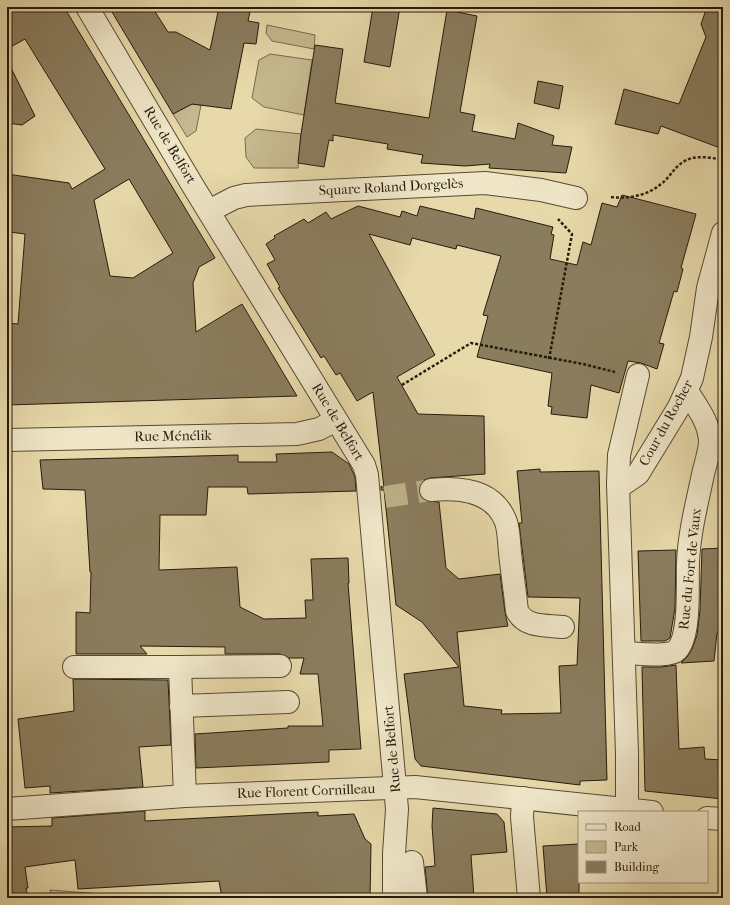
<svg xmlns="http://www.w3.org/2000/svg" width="730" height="905" font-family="'IM FELL French Canon',serif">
<rect width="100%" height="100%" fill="#e7d9aa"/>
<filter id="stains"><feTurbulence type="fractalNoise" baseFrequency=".005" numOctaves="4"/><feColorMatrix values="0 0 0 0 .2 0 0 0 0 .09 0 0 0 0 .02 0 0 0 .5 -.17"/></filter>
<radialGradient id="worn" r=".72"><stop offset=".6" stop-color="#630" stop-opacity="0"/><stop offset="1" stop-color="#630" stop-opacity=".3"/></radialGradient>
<g fill="#c6b98f" stroke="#766a4e">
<path d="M 267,25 L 315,35 L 314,49 L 272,41 L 266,33 Z"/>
<path d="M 270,54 L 312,60 L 304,115 L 264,107 L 252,98 L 259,60 Z"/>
<path d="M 192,104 L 201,105 L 196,131 L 187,137 L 173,114 Z"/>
<path d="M 256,129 L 301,134 L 298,168 L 254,168 L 246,157 L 245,138 Z"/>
<path d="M 50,890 L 153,898 L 51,898 Z"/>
</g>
<g fill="#8a7d5e" stroke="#261a0c" fill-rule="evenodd">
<path d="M 7,7 L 64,7 L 215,258 L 199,267 L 193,283 L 196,332 L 242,304 L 297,396 L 7,405 L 7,323 L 18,324 L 25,234 L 10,232 L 11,225 L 7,225 L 7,174 L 69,183 L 72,189 L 105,169 L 25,39 L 7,49 ZM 129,179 L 173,253 L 133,278 L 110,276 L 94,200 Z"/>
<path d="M 109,7 L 152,7 L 168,32 L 176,32 L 210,50 L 219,7 L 251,7 L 248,21 L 259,23 L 256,44 L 244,43 L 231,109 L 192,104 L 173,114 Z"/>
<path d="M 373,7 L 400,7 L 390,67 L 364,62 Z"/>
<path d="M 707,7 L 723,7 L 723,149 L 661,126 L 658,134 L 615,124 L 624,89 L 679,104 L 706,37 L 701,24 Z"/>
<path d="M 447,10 L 477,16 L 460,112 L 475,115 L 472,131 L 515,139 L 518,123 L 554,136 L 552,145 L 572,147 L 566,173 L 489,168 L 490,164 L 465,166 L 421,163 L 423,155 L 387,149 L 388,144 L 333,135 L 333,141 L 329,140 L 324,167 L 298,163 L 301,134 L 315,45 L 343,49 L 335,103 L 429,118 Z"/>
<path d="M 7,60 L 35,116 L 22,125 L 7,123 Z"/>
<path d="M 538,81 L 563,86 L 559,109 L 534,103 Z"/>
<path d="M 622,195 L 696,214 L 681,268 L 683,269 L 677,292 L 674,291 L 659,343 L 664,344 L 657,369 L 641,363 L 628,361 L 619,393 L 591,385 L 587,418 L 551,414 L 552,407 L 548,406 L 552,373 L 477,357 L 488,316 L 483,315 L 501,256 L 457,245 L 456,249 L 412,238 L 410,245 L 369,234 L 435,355 L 397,377 L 418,414 L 484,416 L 485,474 L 430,478 L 424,480 L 420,485 L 419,491 L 420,497 L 425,501 L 439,502 L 446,568 L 459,579 L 500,574 L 505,612 L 508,626 L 457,632 L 464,706 L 502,710 L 501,714 L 561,713 L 559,666 L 577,665 L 580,598 L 528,597 L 519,523 L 522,523 L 517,471 L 540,469 L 540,472 L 599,471 L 607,780 L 580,781 L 580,785 L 421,766 L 415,759 L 404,674 L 459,667 L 422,622 L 396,605 L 384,490 L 381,490 L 381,486 L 384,488 L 373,392 L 357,401 L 340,373 L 336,375 L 324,356 L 321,358 L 278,288 L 280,287 L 267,264 L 275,260 L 266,244 L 275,238 L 274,236 L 304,219 L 308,223 L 326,212 L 331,219 L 358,206 L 400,217 L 402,211 L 417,216 L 420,206 L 474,219 L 476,208 L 553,227 L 551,234 L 554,235 L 550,259 L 577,265 L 583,242 L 591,245 L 602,203 L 617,207 Z"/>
<path d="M 332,452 L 349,464 L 355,477 L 356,491 L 248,494 L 247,487 L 208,487 L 206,515 L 160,515 L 159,570 L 237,567 L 240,607 L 264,619 L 306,618 L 305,600 L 313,600 L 311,559 L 348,558 L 349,583 L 348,583 L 361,749 L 329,750 L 329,762 L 196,768 L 195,734 L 288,728 L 288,726 L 323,726 L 318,674 L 300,674 L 304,658 L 289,658 L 280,654 L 225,654 L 225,647 L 140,646 L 147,654 L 76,654 L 76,612 L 90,613 L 91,572 L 90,572 L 85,490 L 43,489 L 40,460 L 238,455 L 238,462 L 277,462 L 276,454 Z"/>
<path d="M 723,548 L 723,604 L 720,603 L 720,633 L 717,633 L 714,661 L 681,663 L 687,657 L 692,649 L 697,635 L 700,610 L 702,549 Z"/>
<path d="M 676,550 L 675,608 L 670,638 L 665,641 L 641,641 L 638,551 Z"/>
<path d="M 676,665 L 679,749 L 704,747 L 705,759 L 723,760 L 723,799 L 645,791 L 642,667 L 661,667 Z"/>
<path d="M 73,679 L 168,680 L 171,745 L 139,747 L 143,787 L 50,793 L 50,786 L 25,788 L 18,719 L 74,711 Z"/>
<path d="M 433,808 L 497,814 L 504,822 L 507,852 L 471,855 L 474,898 L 428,898 L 425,867 L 435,866 L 432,826 Z"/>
<path d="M 145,811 L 145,821 L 318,812 L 318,816 L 354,814 L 365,839 L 371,844 L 370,898 L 222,898 L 219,881 L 78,889 L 75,860 L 25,867 L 28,888 L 26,888 L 28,898 L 7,898 L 7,827 L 52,826 L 52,818 Z"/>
<path d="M 579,844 L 579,894 L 576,894 L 577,898 L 547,898 L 543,846 Z"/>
</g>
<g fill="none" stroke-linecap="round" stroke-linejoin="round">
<path stroke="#c0b38a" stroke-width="22" stroke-dasharray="22 11" stroke-linecap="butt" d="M 385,497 L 431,490"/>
<g stroke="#564a34" stroke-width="24">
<g id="minor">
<path d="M 87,7 L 193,186 L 364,465 L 367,475 L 397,809 L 394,854 L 394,898"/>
<path d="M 209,211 L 234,198 L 246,195 L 485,183 L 541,190 L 576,198"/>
<path d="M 7,440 L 297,434 L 319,429 L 336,420"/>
<path d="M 618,484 L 625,483 L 638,474 L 679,407 L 692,378 L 701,337 L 708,288 L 723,233"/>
<path d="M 431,490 C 460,487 494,490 506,522 C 509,531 509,543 510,553 C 512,572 515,592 517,611 C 526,628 546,625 563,627"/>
<path d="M 624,653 C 635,653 670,658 677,650 C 691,635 687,584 688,563 C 689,535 696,507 702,479 C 704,468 709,455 710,443 C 710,423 697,407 687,391"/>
<path d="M 74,667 L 180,667 L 185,796"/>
<path d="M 180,667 L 280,666"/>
<path d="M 181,706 L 288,702"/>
<path d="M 523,798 L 522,817 L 529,898"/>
<path d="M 7,809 L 185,796 L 415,787 L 652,812"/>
<path d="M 627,809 L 627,753 L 618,484 L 619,455 L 638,375"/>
<path d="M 707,818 L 723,819"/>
<path d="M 412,862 L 416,898"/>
</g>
</g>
<g stroke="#261a0c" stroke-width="2.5" stroke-dasharray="3 2" stroke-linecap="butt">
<path d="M 611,197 C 628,199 647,196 661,184 C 672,176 675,163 692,158 C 701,156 714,158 723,160"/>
<path d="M 549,359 L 572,234 L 558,219"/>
<path d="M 402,385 L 471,343 L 583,364 L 615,372"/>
</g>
<use href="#minor" stroke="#efe6c8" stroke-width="22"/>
</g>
<g text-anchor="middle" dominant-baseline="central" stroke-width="3.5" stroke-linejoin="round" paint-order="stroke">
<g font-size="14" fill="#261a0c" stroke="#efe6c8">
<text transform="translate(170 145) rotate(59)">Rue de Belfort</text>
<text transform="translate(391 187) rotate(-3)">Square Roland Dorgelès</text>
<text transform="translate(338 422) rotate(59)">Rue de Belfort</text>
<text transform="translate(666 423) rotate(-61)">Cour du Rocher</text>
<text transform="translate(173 436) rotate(-1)">Rue Ménélik</text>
<text transform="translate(690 569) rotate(-84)">Rue du Fort de Vaux</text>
<text transform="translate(392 749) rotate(-95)">Rue de Belfort</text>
<text transform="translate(306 791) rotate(-2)">Rue Florent Cornilleau</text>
</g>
</g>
<rect width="730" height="905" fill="none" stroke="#e7d9aa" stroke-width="24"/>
<rect x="8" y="8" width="714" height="889" fill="none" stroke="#261a0c" stroke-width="2"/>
<rect x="12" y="12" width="706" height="881" fill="none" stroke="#261a0c"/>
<rect x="578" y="811" width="130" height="72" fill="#efe6c8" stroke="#9f947d"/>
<rect x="586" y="824" width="20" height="6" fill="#efe6c8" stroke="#9f947d"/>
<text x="614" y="831" font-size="12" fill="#261a0c">Road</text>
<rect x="586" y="841" width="20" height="12" fill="#c6b98f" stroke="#9f947d"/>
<text x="614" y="851" font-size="12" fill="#261a0c">Park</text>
<rect x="586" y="861" width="20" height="12" fill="#8a7d5e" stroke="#9f947d"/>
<text x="614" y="871" font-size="12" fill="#261a0c">Building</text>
<rect width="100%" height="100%" filter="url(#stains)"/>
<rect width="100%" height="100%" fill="url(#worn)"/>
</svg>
